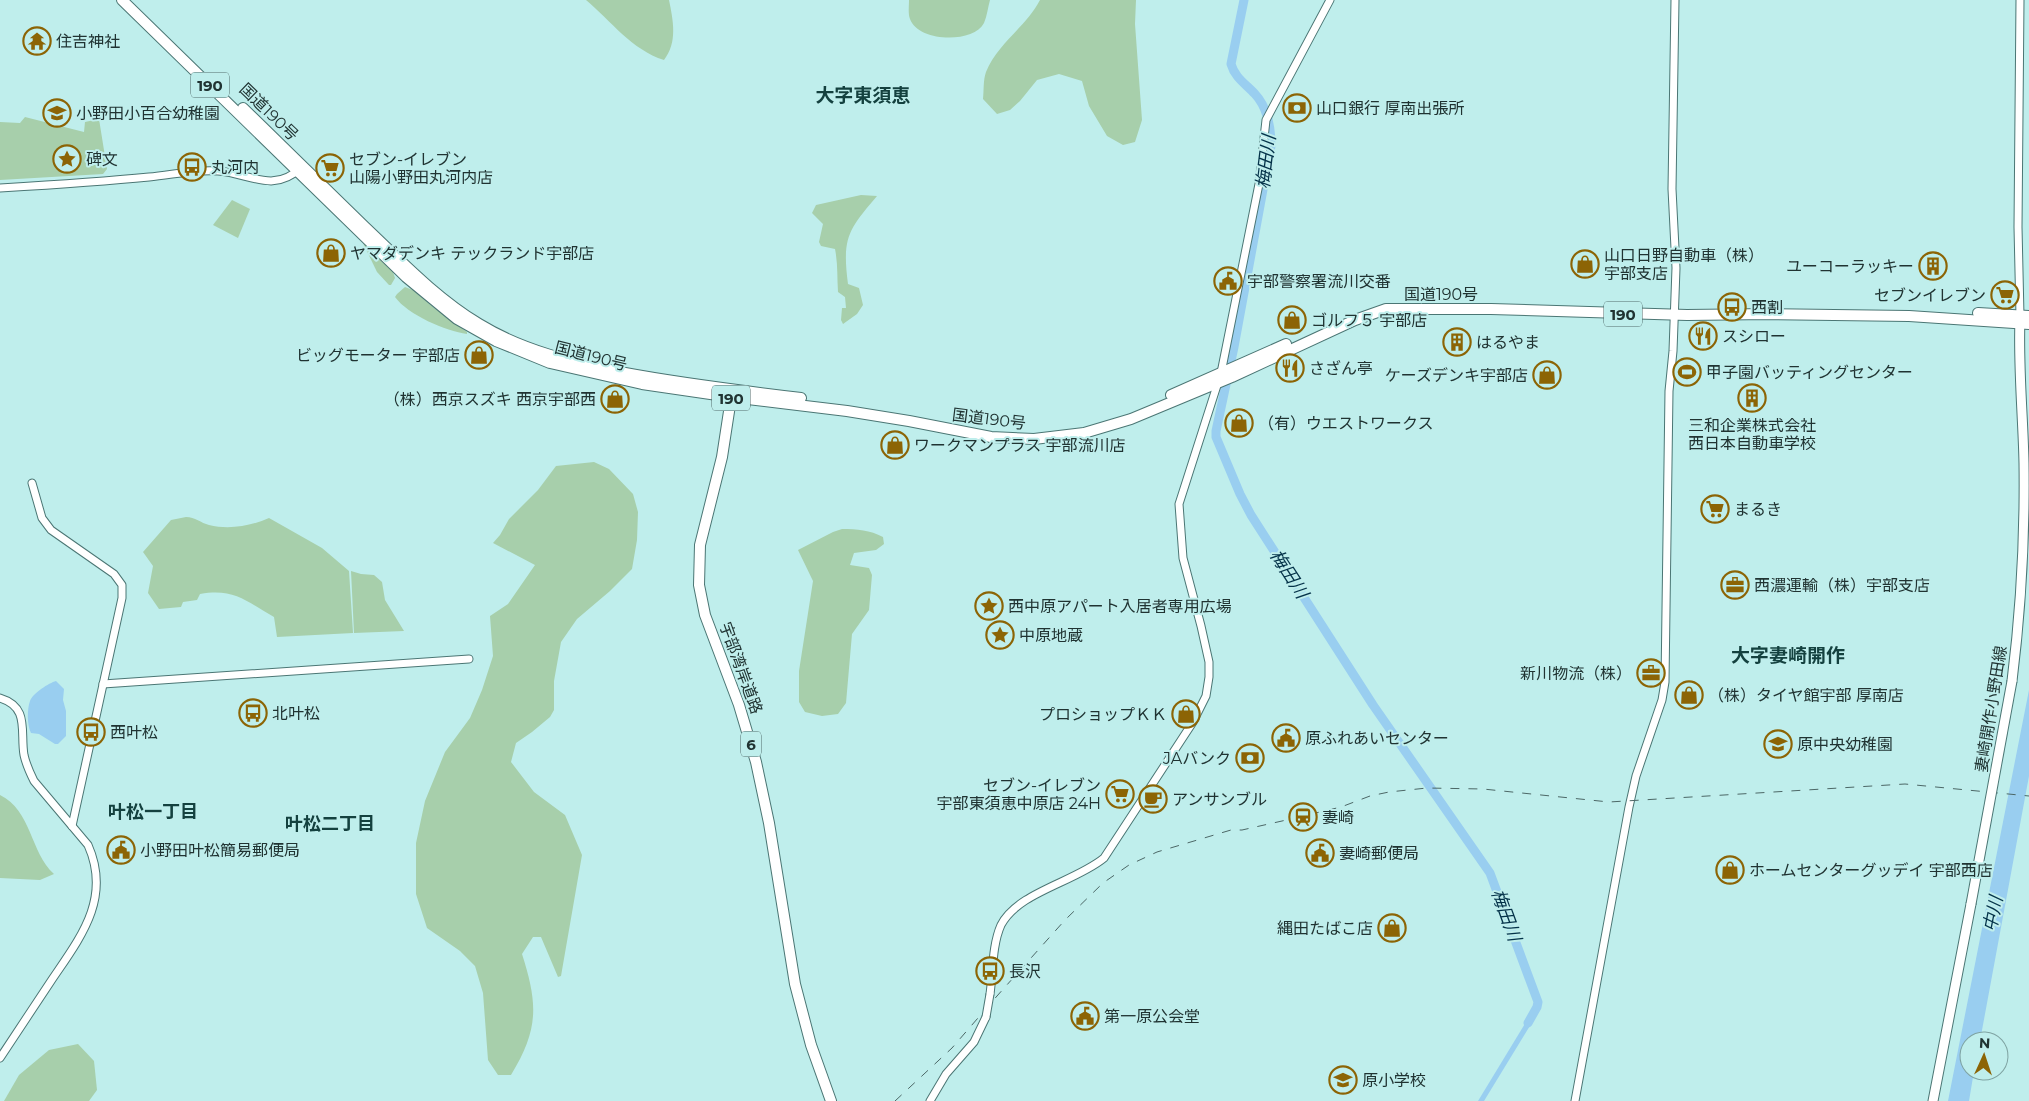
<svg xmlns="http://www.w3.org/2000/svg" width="2029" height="1101" font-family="Montserrat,'Noto Sans JP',sans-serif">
<rect width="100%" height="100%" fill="#bfeeec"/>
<g fill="#a7cfab">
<path d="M 586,0 L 669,0 C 673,20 678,42 664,60 C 632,50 611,21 586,0 Z"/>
<path d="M 909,0 L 990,0 C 988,7 987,16 984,23 C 973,44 918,42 910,19 C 908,14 909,6 909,0 Z"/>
<path d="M 1040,0 L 1136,0 L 1135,24 L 1142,120 L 1135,142 L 1123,145 L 1107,136 L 1089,106 L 1082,81 L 1059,74 L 1037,80 L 1020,101 L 1010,110 L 997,114 L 983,99 C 984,91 983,80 986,72 C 998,43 1026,27 1040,0 Z"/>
<path d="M 25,117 L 84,132 L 85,122 L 99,119 L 107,169 L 103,174 L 0,180 L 0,122 L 20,123 Z"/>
<path d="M 861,195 L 877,196 C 848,230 842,238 848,284 L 859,288 L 863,305 L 857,314 L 843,324 L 841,320 L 842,308 L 846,308 L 845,297 L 838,292 C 837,277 838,264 835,249 L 821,246 L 819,242 L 823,224 L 812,213 L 816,205 Z"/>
<path d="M 232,200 L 250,209 L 238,238 L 213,225 Z"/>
<path d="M 363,243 L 393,272 L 395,278 L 391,285 L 389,285 L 377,272 Z"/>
<path d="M 405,287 L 413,290 L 433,307 L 467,332 L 467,334 C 446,331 408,315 395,297 L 397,294 Z"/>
<path d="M 594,462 L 609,469 L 633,494 L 638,512 L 637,540 L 632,569 L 610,591 L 577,619 L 561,642 L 554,681 L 554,710 L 550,717 L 532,732 L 516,743 L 511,762 L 534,792 L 565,815 L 582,855 L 561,976 L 558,977 L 541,937 L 533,937 L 522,954 C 538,1004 539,1029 511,1075 L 498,1075 L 488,1060 L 483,993 L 475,966 L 460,951 L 427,928 L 416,894 L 416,843 L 425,801 L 445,752 L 470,718 L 482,690 L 493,656 L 490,616 L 508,604 L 535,565 L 493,543 L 500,535 L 509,519 L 538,490 L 556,466 Z"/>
<path d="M 186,517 C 195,517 201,523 209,525 C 229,530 251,526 269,518 L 322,548 L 349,571 L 353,633 L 277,637 L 274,617 C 246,601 234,588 200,594 L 197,600 L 183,602 L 181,607 L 159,609 L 148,593 L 153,566 L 143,552 L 171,520 Z"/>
<path d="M 842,529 C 857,529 870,530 883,537 L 884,544 L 876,550 L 854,553 L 850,565 L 869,568 L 872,575 L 869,610 L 852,634 L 846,703 L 838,714 L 822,716 L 805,712 L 799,702 L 799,671 L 813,581 L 798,550 L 833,532 Z"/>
<path d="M 351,571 L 361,574 L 374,575 L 382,582 L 385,600 L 404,631 L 354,633 Z"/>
<path d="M 0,795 C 32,811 30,852 54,874 L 40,880 L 0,878 Z"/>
<path d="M 78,1044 L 94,1061 L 97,1090 L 89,1101 L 4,1101 L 19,1075 L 49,1050 Z"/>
</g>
<g fill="#99cef0">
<path d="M 56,681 L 64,689 L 63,700 L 66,711 L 66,736 L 58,744 L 55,744 L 39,734 L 31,733 C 27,725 27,709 30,701 C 33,693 49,683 56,681 Z"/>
<path d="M 2029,690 L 2029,776 L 1980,1041 L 1969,1041 L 1969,1071 L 1974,1071 L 1969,1101 L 1948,1101 Z"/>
<path d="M 1532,1012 L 1536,1016 L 1484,1101 L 1478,1101 Z"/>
</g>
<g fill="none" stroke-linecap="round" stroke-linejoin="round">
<path stroke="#99cef0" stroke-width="9" d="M 1244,0 L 1231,64 C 1235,78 1246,84 1255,94 C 1268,108 1271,127 1271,146 L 1234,347 L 1216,431 L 1216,437 L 1240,494 L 1251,515 L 1373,705 L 1490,873 L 1538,1002 L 1537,1007 L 1528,1023"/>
<g stroke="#4b7674" stroke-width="9">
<g id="minor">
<path d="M 0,188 C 50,185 99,182 149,177 C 172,175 195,169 218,171 C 250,173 272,194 301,168"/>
<path d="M 2020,316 L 2018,227 L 2020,0"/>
<path d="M 32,483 L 42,518 L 51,530 L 114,574 L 122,585 L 122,598 L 72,826"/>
<path d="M 103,684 L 469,659"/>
<path d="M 0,698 C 30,707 20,732 24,755 C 26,764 30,773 34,781 L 88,845 C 112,899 80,938 51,981 C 34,1007 17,1032 0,1058"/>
<path d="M 990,994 C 993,973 992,945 1001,925 C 1018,892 1075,882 1104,858 L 1193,722 L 1206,696 L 1209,677 L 1209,662 L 1201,626 L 1183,558 L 1179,504 L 1221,373 L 1259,184 L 1266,120 L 1330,0"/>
<path d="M 930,1101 L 946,1074 L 974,1042 L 986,1017"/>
<path d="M 1575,1101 L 1629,807 L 1636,776 L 1662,700 L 1665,682 L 1669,391 L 1673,351 L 1676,268 L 1672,189 L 1675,0"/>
</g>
</g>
<g stroke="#4b7674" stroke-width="11">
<g id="major">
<path d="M 2012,681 C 2021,609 2025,536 2024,463 C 2023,415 2018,366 2020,318"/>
<path d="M 1933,1101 L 1971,904"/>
</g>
</g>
<g stroke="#4b7674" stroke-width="12">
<g id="highway">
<path d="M 122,0 L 406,277 L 457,319 L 496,341 L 550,363 L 642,384 L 731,397 L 847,411 L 909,421 L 991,437 L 1034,439 L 1084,433 L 1131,419 L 1232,377 L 1355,320 L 1386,309 L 1491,309 L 1687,315 L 1769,314 L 1909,316 L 2029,324"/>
<path d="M 243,108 C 284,148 324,187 365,227 C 401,261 436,298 479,324 C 523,351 575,363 625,373 C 684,384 742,391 801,398"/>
<path d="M 1978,313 L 2029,316"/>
<path d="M 732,392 L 722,457 L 700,545 L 699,585 L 705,615 L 739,705 L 756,762 L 769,823 L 795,984 L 811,1045 L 831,1101"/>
<path d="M 1171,395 L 1286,344"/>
</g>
</g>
<use href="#minor" stroke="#fff" stroke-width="7"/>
<use href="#major" stroke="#fff" stroke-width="9"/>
<use href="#highway" stroke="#fff" stroke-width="10"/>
<path stroke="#4c6766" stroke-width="1" stroke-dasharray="9 9" stroke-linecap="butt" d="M 895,1101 L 952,1048 L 997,996 L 1065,920 L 1103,883 L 1129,865 L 1157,852 L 1231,830 L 1242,830 L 1282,821 L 1341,807 L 1370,796 L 1389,792 L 1427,788 L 1483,789 L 1609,802 L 1905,784 L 2029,796"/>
<g stroke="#4b7674" stroke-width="9" stroke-linecap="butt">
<path id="minor-bridge" d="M 986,1017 L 990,994"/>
</g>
<g stroke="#4b7674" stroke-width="11" stroke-linecap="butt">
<path id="major-bridge" d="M 1971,904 L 2012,681"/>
</g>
<use href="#minor-bridge" stroke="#fff" stroke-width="7"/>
<use href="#major-bridge" stroke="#fff" stroke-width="9"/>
</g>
<defs>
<g id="temple-ring" transform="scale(1.4375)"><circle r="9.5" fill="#bfeeec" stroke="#8c6405" stroke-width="1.5"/><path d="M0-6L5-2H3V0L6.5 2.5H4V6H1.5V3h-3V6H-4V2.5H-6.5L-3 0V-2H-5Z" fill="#8c6405"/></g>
<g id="bank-ring" transform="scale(1.4375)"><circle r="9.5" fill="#bfeeec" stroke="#8c6405" stroke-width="1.5"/><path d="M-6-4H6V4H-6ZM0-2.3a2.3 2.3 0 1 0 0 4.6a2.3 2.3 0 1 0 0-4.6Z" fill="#8c6405"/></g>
<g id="school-ring" transform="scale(1.4375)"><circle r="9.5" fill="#bfeeec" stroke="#8c6405" stroke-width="1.5"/><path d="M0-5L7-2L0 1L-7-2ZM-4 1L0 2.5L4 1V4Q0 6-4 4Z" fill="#8c6405"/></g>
<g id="sight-ring" transform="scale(1.4375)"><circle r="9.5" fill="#bfeeec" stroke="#8c6405" stroke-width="1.5"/><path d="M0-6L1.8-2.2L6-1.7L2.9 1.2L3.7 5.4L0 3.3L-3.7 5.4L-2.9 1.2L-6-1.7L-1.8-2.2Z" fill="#8c6405"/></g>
<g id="bus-ring" transform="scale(1.4375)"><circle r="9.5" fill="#bfeeec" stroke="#8c6405" stroke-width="1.5"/><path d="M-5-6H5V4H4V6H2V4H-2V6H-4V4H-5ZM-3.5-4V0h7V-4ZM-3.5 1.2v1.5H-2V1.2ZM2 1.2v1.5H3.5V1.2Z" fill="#8c6405"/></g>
<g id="supermarket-ring" transform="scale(1.4375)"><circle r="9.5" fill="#bfeeec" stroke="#8c6405" stroke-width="1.5"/><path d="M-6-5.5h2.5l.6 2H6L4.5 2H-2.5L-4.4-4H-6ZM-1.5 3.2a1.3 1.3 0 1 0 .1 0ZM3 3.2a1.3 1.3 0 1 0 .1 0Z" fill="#8c6405"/></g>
<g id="shop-ring" transform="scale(1.4375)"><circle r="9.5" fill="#bfeeec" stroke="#8c6405" stroke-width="1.5"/><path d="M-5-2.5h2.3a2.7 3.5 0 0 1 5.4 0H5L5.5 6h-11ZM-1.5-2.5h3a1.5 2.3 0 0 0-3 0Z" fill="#8c6405"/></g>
<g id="building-ring" transform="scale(1.4375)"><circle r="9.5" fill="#bfeeec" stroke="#8c6405" stroke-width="1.5"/><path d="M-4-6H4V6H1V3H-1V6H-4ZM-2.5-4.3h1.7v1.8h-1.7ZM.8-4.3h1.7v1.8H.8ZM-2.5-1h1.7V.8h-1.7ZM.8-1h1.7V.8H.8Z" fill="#8c6405"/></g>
<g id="civic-ring" transform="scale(1.4375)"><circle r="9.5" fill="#bfeeec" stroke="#8c6405" stroke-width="1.5"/><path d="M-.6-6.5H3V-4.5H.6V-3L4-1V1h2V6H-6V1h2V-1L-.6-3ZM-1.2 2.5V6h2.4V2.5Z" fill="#8c6405"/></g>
<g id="restaurant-ring" transform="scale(1.4375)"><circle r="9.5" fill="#bfeeec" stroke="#8c6405" stroke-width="1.5"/><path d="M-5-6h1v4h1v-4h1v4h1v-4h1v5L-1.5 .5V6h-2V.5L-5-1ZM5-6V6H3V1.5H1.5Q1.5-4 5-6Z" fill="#8c6405"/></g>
<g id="stadium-ring" transform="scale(1.4375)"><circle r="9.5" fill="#bfeeec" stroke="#8c6405" stroke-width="1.5"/><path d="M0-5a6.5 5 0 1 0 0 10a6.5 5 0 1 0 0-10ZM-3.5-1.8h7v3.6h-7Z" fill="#8c6405"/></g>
<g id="office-ring" transform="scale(1.4375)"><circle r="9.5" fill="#bfeeec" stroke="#8c6405" stroke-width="1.5"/><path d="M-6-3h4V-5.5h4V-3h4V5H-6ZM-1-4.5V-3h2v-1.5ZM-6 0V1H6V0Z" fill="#8c6405"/></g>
<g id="cafe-ring" transform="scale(1.4375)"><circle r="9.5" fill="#bfeeec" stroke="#8c6405" stroke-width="1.5"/><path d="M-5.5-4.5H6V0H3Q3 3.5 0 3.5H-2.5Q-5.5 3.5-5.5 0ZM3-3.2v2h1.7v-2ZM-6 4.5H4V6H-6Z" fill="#8c6405"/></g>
<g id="station-ring" transform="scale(1.4375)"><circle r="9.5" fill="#bfeeec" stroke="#8c6405" stroke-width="1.5"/><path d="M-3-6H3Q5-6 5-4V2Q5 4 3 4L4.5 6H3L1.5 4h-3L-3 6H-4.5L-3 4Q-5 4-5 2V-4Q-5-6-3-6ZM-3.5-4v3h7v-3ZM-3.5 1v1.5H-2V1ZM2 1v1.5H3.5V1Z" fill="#8c6405"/></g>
</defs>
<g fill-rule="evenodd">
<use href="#temple-ring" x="37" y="41"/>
<use href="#bank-ring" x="1297" y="108"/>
<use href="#school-ring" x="57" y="113"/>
<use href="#sight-ring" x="67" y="159"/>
<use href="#bus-ring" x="192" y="167"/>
<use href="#supermarket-ring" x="330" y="168"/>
<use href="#shop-ring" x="331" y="253"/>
<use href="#shop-ring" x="1585" y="264"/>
<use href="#building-ring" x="1933" y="266"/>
<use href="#civic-ring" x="1228" y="281"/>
<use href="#supermarket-ring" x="2005" y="295"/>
<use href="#bus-ring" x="1732" y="307"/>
<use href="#shop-ring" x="1292" y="320"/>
<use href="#restaurant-ring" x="1703" y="336"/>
<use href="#building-ring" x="1457" y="342"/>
<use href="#shop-ring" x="479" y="355"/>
<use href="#restaurant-ring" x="1290" y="368"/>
<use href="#stadium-ring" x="1687" y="372"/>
<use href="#shop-ring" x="1547" y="375"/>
<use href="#building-ring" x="1752" y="398"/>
<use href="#shop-ring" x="615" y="399"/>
<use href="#shop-ring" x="1239" y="423"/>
<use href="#shop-ring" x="895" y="445"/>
<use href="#supermarket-ring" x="1715" y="509"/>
<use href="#office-ring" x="1735" y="585"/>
<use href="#sight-ring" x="989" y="606"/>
<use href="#sight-ring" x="1000" y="635"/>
<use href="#office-ring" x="1651" y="673"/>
<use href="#shop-ring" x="1689" y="695"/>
<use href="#bus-ring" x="253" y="713"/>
<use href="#shop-ring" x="1186" y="714"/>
<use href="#bus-ring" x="91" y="732"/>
<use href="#civic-ring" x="1286" y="738"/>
<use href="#school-ring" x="1778" y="744"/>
<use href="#bank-ring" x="1250" y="758"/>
<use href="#supermarket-ring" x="1120" y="794"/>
<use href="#cafe-ring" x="1153" y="799"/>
<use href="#station-ring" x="1303" y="817"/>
<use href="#civic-ring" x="121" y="850"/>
<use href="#civic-ring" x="1320" y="853"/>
<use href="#shop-ring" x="1730" y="870"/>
<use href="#shop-ring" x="1392" y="928"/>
<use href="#bus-ring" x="990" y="971"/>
<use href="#civic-ring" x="1085" y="1016"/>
<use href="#school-ring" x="1343" y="1080"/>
</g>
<g text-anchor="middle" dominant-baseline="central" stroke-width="4" stroke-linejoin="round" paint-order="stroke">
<g fill="#bfeeec" stroke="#506b6a" stroke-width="1">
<rect x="191" y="72.5" width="38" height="25" rx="4"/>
<rect x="1604" y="301.5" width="38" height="25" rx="4"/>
<rect x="712" y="385.5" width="38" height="25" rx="4"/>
<rect x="741" y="731.5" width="20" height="25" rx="4"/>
</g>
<g font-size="15" font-weight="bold" fill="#203332">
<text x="210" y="85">190</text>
<text x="1623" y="314">190</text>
<text x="731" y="398">190</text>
<text x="751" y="744">6</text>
</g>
<g font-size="16" fill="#203332" stroke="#bfeeec" text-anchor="start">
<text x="56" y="41">住吉神社</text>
<text x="1316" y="108">山口銀行 厚南出張所</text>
<text x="76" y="113">小野田小百合幼稚園</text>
<text x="86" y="159">碑文</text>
<text x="349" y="159">セブン-イレブン<tspan x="349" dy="18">山陽小野田丸河内店</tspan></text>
<text x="211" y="167">丸河内</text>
<text x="350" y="253">ヤマダデンキ テックランド宇部店</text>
<text x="1604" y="255">山口日野自動車（株）<tspan x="1604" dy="18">宇部支店</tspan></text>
<text x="1914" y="266" text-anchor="end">ユーコーラッキー</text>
<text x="1247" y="281">宇部警察署流川交番</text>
<text x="1986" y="295" text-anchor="end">セブンイレブン</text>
<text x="1751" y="307">西割</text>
<text x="1311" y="320">ゴルフ５ 宇部店</text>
<text x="1722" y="336">スシロー</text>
<text x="1476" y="342">はるやま</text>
<text x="460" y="355" text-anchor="end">ビッグモーター 宇部店</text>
<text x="1309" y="368">さざん亭</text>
<text x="1706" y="372">甲子園バッティングセンター</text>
<text x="1528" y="375" text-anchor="end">ケーズデンキ宇部店</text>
<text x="596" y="399" text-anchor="end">（株）西京スズキ 西京宇部西</text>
<text x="1258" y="423">（有）ウエストワークス</text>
<text x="1752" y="425" text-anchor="middle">三和企業株式会社<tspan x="1752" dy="18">西日本自動車学校</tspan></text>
<text x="914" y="445">ワークマンプラス 宇部流川店</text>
<text x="1734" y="509">まるき</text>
<text x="1754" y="585">西濃運輸（株）宇部支店</text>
<text x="1008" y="606">西中原アパート入居者専用広場</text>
<text x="1019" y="635">中原地蔵</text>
<text x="1632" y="673" text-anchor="end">新川物流（株）</text>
<text x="1708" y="695">（株）タイヤ館宇部 厚南店</text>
<text x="272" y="713">北叶松</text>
<text x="1167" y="714" text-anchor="end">プロショップＫＫ</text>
<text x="110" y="732">西叶松</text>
<text x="1305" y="738">原ふれあいセンター</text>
<text x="1797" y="744">原中央幼稚園</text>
<text x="1231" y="758" text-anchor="end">JAバンク</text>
<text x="1101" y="785" text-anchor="end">セブン-イレブン<tspan x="1101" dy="18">宇部東須恵中原店 24H</tspan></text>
<text x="1172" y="799">アンサンブル</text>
<text x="1322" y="817">妻崎</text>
<text x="140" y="850">小野田叶松簡易郵便局</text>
<text x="1339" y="853">妻崎郵便局</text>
<text x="1749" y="870">ホームセンターグッデイ 宇部西店</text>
<text x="1373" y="928" text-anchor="end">縄田たばこ店</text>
<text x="1009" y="971">長沢</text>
<text x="1104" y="1016">第一原公会堂</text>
<text x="1362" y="1080">原小学校</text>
</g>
<g font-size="16" fill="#203332" stroke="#bfeeec">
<text transform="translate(269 112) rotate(44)">国道190号</text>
<text x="1441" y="294">国道190号</text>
<text transform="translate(591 356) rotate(14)">国道190号</text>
<text transform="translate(989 419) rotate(7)">国道190号</text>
<text transform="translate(741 668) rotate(70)">宇部湾岸道路</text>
<text transform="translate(1991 709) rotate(-81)">妻崎開作小野田線</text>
</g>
<g font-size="18" font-style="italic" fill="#043249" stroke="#bfeeec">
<text transform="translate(1266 162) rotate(-83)">梅田川</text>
<text transform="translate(1289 574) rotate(57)">梅田川</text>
<text transform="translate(1993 914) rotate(-79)">中川</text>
<text transform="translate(1506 915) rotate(70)">梅田川</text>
</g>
<g font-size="18" font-weight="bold" fill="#14413f" stroke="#bfeeec">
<text x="153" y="812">叶松一丁目</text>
<text x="330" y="824">叶松二丁目</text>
</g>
<g font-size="19" font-weight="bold" fill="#14413f" stroke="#bfeeec">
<text x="863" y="95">大字東須恵</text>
<text x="1788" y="655">大字妻崎開作</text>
</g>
</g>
<g transform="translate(1984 1056) rotate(3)"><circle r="24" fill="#bfeeec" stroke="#7fa3a2"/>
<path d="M0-4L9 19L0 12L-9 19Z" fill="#8c6405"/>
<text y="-8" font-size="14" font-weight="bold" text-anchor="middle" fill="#203332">N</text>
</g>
</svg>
